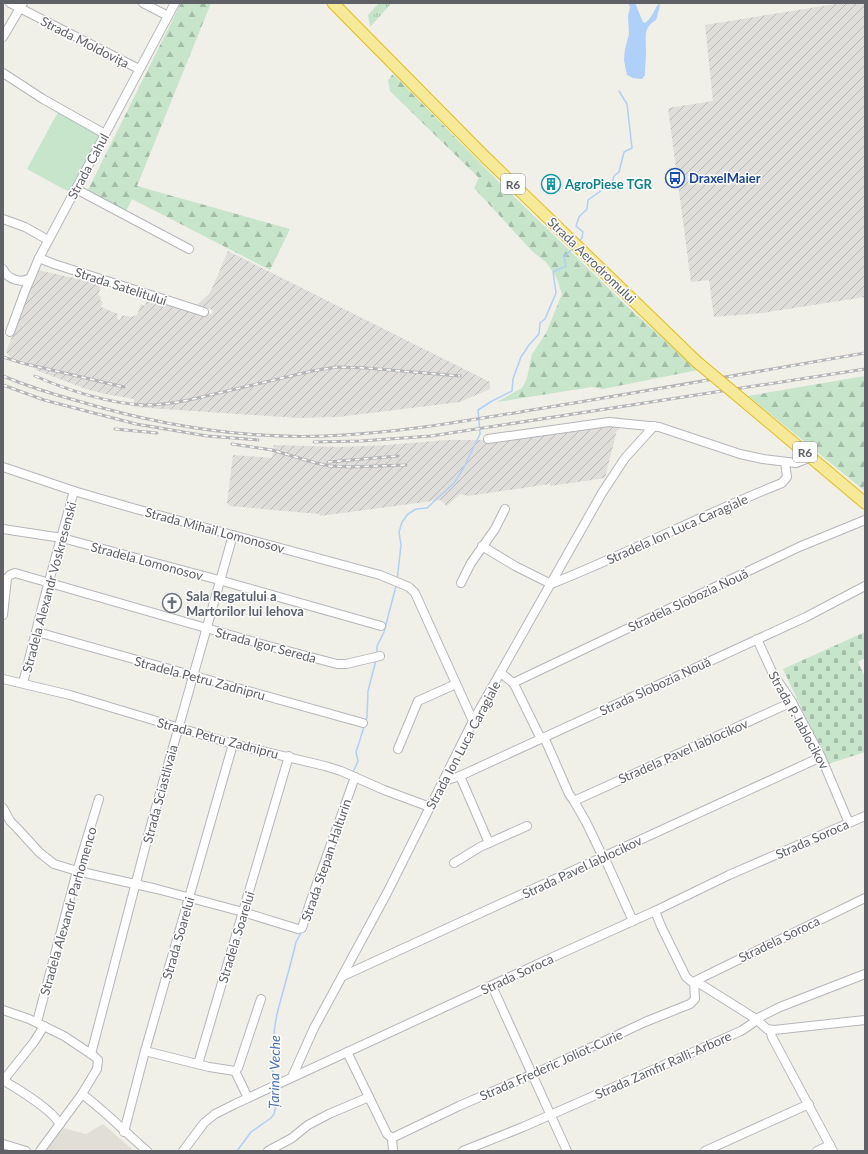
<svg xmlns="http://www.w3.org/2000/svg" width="868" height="1154" font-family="Lato,sans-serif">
<defs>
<pattern id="industrial-furrows" width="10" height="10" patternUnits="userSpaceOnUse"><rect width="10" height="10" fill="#dfdeda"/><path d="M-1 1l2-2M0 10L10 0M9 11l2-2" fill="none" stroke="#b8b7b5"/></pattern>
<pattern id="grass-tufts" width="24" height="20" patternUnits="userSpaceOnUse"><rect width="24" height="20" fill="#c6e5ca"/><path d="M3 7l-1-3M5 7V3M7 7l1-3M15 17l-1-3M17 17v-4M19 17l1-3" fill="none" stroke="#a4bda8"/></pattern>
<pattern id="forest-firs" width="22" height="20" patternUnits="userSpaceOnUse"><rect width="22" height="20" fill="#c6e5ca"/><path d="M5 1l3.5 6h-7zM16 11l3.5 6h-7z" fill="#a4bda8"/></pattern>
<pattern id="cemetery-stones" width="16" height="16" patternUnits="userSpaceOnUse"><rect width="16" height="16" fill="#c6e5ca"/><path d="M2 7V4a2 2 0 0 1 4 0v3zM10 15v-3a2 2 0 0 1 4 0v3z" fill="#a4bda8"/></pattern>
</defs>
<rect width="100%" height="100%" fill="#f0efe8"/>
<g fill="url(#industrial-furrows)">
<path d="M 842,3 L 865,3 L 865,297 L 762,313 L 714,317 L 709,280 L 691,282 L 668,108 L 713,101 L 705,25 Z"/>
<path d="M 228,251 L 490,382 L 490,389 L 460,402 L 338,417 L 299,418 L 134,407 L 134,399 L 105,394 L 86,389 L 36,370 L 37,365 L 11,358 L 6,352 L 37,270 L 102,284 L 98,295 L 101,297 L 100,300 L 103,302 L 101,307 L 118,314 L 117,319 L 120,320 L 122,315 L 131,317 L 137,315 L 141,304 L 145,306 L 148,295 L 212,314 L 213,310 L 197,305 L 210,293 Z"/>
<path d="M 619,417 L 619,430 L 617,430 L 605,478 L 550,486 L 550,484 L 468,496 L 460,494 L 447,506 L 440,500 L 320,516 L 319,514 L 230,506 L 227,503 L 233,455 L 272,458 L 274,445 L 341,447 L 387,445 L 446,440 L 487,440 L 488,437 Z"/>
</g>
<path fill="#e0ded6" d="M 103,1124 L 134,1151 L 43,1151 L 63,1128 L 86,1134 Z"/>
<path fill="url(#grass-tufts)" d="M 379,3 L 390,3 L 390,5 L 370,27 L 368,15 Z"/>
<g fill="url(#forest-firs)">
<path d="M 181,3 L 211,3 L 137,186 L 290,229 L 270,270 L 132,199 L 126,211 L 88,190 Z"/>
<path d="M 393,74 L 500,183 L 630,309 L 698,370 L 603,389 L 592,387 L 497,402 L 522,388 L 527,378 L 532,354 L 546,333 L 562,294 L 557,279 L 547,263 L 532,251 L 474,188 L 479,178 L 390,91 L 388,80 Z"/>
<path d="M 865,376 L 865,491 L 748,396 Z"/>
</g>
<path fill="url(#cemetery-stones)" d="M 865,632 L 865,658 L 858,662 L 865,677 L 865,752 L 828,764 L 783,669 Z"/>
<path fill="#c6e5ca" d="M 58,112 L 100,135 L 69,192 L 27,169 Z"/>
<path fill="#aed0f9" d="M 628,3 L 635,3 L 643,22 L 645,23 C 653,17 653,11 659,3 L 660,6 L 656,20 C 643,28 646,36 646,49 C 646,58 645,67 645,75 L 642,79 L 633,78 L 627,75 L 624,60 L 625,49 L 629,34 L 628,16 L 630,7 Z"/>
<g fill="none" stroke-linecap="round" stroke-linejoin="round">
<g stroke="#aed0f9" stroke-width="1.5">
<path d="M 578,242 L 582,238 L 583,232 L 576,226 L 579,217 L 587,209 L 588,200 L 612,183 L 614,176 L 619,172 L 624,152 L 632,148 L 627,104 L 619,91"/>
<path d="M 397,580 L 401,545 L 399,532 L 402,522 L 408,514 L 416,509 L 427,508 L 454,483 L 463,469 L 480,434 L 478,410 L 492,401 L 512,391 L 513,379 L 521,357 L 529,345 L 539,334 L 540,323 L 545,319 L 556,293 L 553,272 L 566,266 L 564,257 L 573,248"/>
<path d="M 377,653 L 377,646 L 384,632 L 396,586"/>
<path d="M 366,721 L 367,716 L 368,691 L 376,660"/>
<path d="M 353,772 L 358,761 L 356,752 L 364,727"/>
<path d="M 340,806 L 344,797"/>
<path d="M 332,831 L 334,823"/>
<path d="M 273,1083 C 272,1059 272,1033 278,1010 C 284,987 291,964 296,942 L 301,933"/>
<path d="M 237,1151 L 251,1132 L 271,1118 L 274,1114 L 276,1106 L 274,1089"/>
</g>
<g stroke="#b5b6bb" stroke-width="10">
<g id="minor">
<path d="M 10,3 L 139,69"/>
<path d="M 143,3 L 168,16"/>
<path d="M 3,37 L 23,3"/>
<path d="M 3,73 L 43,99 L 105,134"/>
<path d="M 76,189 L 189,249"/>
<path d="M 3,219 L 25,227 L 48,240"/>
<path d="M 39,258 L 54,264 L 204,312"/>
<path d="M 3,269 C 7,279 21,284 30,278"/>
<path d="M 10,332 L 25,291 L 39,258 L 175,3"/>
<path d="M 488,439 L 609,422 L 659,427 L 740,454 L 763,459 L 796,463 L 811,457"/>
<path d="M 3,467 L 74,491 L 136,509 L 380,575 L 409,587 L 415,593 L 473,721"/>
<path d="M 3,529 L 62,538 L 219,580 L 381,626"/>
<path d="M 482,546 L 515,566 L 551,584 C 629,553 704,514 782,483 L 787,477 L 785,462"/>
<path d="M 461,583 L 471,563 L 495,529 L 505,509"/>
<path d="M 3,615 L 7,578 L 10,575 L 15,573 L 265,645 L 337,664 L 346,664 L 380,656"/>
<path d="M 37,632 L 363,723"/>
<path d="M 757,639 L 773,674 L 792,702 L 821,757 L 849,823"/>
<path d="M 501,673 L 513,683 L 516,688 L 541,739"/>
<path d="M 3,679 L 70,695 L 233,744 L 325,766 L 341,771 L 384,790 L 430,807"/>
<path d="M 23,683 L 46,592 L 74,491"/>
<path d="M 513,683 L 799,547 L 865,520"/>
<path d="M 544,737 L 569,794 L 574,801 L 586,822 L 600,851 L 606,861 L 633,921"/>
<path d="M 398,749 L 418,701 L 456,684"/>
<path d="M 460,776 L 489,843"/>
<path d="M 444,781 L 460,776 L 806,617 L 865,586"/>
<path d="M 574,801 L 792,702"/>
<path d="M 3,808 L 10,821 L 16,827 L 40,853 L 54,864 L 77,871 L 157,889 L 243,912 L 298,929 L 302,928 L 310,903 L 355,777"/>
<path d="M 454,863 L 480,847 L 527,826"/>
<path d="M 655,911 L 661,926 L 686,977 L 692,982 L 702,985 L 756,1019 L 780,1007 L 865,974"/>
<path d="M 343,976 L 821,757"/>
<path d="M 492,986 L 567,1151"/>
<path d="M 3,1010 L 29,1019 L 64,1036 L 94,1056 L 98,1060 L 97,1069 L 82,1094 L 40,1151"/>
<path d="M 37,1022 L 77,871 L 99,799"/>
<path d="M 44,1026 L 34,1042 L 6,1077 L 6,1082 C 21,1091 51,1109 60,1124"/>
<path d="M 770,1030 L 772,1037 L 833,1151"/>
<path d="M 145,1051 L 209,1067 L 235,1071 L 238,1068 L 261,999"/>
<path d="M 347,1052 L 387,1134 L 392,1138 L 393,1151"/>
<path d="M 91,1054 L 151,825 L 233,535"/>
<path d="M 198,1064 L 289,756"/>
<path d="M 235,1071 L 248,1098"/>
<path d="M 292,1077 L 314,1028 L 387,893 L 473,721 L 602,493 L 625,458 L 654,426"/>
<path d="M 82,1094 C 105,1111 125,1132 147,1151"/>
<path d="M 124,1132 L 145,1051 L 233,744"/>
<path d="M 392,1138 L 459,1106 L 549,1067 L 645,1022 L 690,1004 L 695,999 L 694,982 L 699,979 L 865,898"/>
<path d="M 3,1144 L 26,1151"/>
<path d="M 183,1151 L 204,1123 L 215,1114 L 235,1104 L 553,957 L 655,911 L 729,875 L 865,816"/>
<path d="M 268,1151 L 292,1138 L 308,1125 L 329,1114 L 369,1097"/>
<path d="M 463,1151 L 523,1127 L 741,1031 L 753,1023 L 756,1019 L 767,1029 L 774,1030 L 865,1020"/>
<path d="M 705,1151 L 809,1104"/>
<path d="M 817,1151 L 830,1145"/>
</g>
</g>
<g stroke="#e6bd11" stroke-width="13">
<g id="highway">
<path d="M 333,3 L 485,157 L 697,362"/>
<path d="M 745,402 L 865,503"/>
</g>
</g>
<use href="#minor" stroke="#fff" stroke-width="8"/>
<use href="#highway" stroke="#f6e999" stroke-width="11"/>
<g stroke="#b5b5b7" stroke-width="3">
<g id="rail">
<path d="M 3,357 L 22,363 L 124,387"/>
<path d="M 3,376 C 27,386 52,394 78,401 C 158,425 242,439 325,436 C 409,433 492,416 574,403 C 671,387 768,370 865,353"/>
<path d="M 35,376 C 67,390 110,404 145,405 C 160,405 174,403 189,400 L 312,371 L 337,367 L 366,368 L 460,376"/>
<path d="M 3,385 L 44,400 L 136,424 L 207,436 L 258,440"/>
<path d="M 115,429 L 157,433"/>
<path d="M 314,442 L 361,441 L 431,436 L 865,369"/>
<path d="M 232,444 L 272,450 L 316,463 L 330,466 L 351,467 L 406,465"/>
<path d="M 328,462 L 398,456"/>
</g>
</g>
<use href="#rail" stroke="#fff" stroke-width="1.5" stroke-dasharray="4.5" stroke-linecap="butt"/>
<g stroke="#e6bd11" stroke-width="13" stroke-linecap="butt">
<path id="highway-bridge" d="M 697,362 L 745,402"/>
</g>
<use href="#highway-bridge" stroke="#f6e999" stroke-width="11"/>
</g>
<defs>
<g id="bus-ring" transform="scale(1)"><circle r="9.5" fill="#fff" stroke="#1a4fb4" stroke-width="1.5"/><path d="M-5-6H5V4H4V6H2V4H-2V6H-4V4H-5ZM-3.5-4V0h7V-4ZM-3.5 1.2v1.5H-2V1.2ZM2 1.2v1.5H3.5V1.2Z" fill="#1a4fb4"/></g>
<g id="building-ring" transform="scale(1)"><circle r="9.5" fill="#fff" stroke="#0f9aa8" stroke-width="1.5"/><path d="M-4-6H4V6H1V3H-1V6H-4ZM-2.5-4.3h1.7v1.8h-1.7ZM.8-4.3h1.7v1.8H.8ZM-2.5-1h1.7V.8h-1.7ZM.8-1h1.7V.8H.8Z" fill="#0f9aa8"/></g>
<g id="church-ring" transform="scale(1)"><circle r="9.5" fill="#fff" stroke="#6b7280" stroke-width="1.5"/><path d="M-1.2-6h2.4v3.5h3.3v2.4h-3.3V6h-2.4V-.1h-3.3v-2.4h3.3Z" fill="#6b7280"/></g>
</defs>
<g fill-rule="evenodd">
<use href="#bus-ring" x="675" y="178"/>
<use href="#building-ring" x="551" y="184"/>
<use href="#church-ring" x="172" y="603"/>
</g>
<g text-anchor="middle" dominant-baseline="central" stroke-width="3" stroke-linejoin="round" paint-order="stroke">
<g fill="#fff" stroke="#8f9095" stroke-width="1">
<rect x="501" y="174" width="24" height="20" rx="3"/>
<rect x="793" y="442" width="24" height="20" rx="3"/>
</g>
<g font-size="12" font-weight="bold" fill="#5f6167">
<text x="513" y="184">R6</text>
<text x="805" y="452">R6</text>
</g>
<g font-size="13" fill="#5f6167" stroke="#fff">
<text transform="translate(85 42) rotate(27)">Strada Moldovița</text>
<text transform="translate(88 166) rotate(-62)">Strada Cahul</text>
<text transform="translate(592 260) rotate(44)">Strada Aerodromului</text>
<text transform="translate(121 286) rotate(18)">Strada Satelitului</text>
<text transform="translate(677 529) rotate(-24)">Stradela Ion Luca Caragiale</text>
<text transform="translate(215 530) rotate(15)">Strada Mihail Lomonosov</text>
<text transform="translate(147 561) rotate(15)">Stradela Lomonosov</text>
<text transform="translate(49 587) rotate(-75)">Stradela Alexandr Voskresenski</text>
<text transform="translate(688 600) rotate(-25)">Stradela Slobozia Nouă</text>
<text transform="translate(266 645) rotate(15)">Strada Igor Sereda</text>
<text transform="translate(200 678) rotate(15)">Stradela Petru Zadnipru</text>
<text transform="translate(655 686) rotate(-25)">Strada Slobozia Nouă</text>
<text transform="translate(799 720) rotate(61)">Strada P. Iablocikov</text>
<text transform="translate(218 738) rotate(15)">Strada Petru Zadnipru</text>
<text transform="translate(463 745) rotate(-62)">Strada Ion Luca Caragiale</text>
<text transform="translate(683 751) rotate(-24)">Stradela Pavel Iablocikov</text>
<text transform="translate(160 794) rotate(-75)">Strada Sciastlivaia</text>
<text transform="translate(812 839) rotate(-24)">Strada Soroca</text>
<text transform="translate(326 860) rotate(-71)">Strada Stepan Halturin</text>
<text transform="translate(582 867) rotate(-25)">Strada Pavel Iablocikov</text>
<text transform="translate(68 911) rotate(-74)">Stradela Alexandr Parhomenco</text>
<text transform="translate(236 937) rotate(-73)">Stradela Soarelui</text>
<text transform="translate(178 938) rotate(-74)">Strada Soarelui</text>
<text transform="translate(779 939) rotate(-26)">Stradela Sorocа</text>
<text transform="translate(517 974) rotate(-25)">Strada Soroca</text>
<text transform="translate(551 1065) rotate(-24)">Strada Frederic Joliot-Curie</text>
<text transform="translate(663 1065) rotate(-24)">Strada Zamfir Ralli-Arbore</text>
</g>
<g font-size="13" font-weight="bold" fill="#164399" stroke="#fff" text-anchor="start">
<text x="689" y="178">DraxelMaier</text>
</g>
<g font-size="13" font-weight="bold" fill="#0d838f" stroke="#fff" text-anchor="start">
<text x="565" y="184">AgroPiese TGR</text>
</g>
<g font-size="13" font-weight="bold" fill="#5b616d" stroke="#fff" text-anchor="start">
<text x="186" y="596">Sala Regatului a<tspan x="186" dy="15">Martorilor lui Iehova</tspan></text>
</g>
<g font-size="14" font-style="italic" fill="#4e74b3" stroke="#fff">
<text transform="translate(274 1072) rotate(-89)">Țarina Veche</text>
</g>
</g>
<rect width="868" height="1154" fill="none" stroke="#5f6167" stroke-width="8"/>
</svg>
